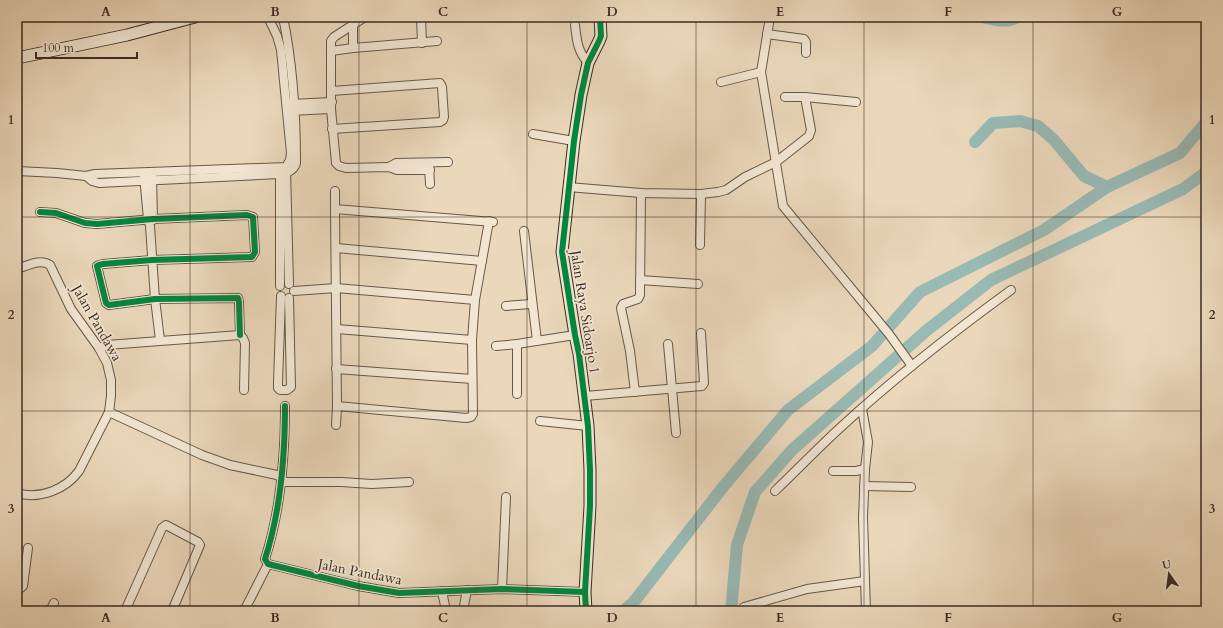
<svg xmlns="http://www.w3.org/2000/svg" width="1223" height="628" font-family="Cardo,serif">
<rect width="100%" height="100%" fill="#ebd8bb"/>
<filter id="stains"><feTurbulence type="fractalNoise" baseFrequency=".005" numOctaves="4"/><feColorMatrix values="0 0 0 0 .2 0 0 0 0 .09 0 0 0 0 .02 0 0 0 .5 -.17"/></filter>
<radialGradient id="worn" r=".72"><stop offset=".6" stop-color="#630" stop-opacity="0"/><stop offset="1" stop-color="#630" stop-opacity=".3"/></radialGradient>
<g fill="none" stroke-linecap="round" stroke-linejoin="round">
<g stroke="#98b9b4" stroke-width="12">
<path d="M 983,17 C 993,19 1008,24 1017,17"/>
<path d="M 975,142 L 993,123 L 1020,121 L 1038,126 L 1054,140 L 1084,176 L 1107,187"/>
<path d="M 623,611 L 633,603 L 723,487 L 788,410 L 872,346 L 920,292 L 1044,230 L 1107,187 L 1180,153 L 1206,122"/>
<path d="M 731,611 L 737,545 L 755,492 L 792,450 L 926,331 L 991,280 L 1183,189 L 1206,172"/>
</g>
<g stroke="#665849" stroke-width="10">
<g id="street">
<path d="M 365,17 L 334,37 L 331,41 L 331,109 L 336,163 L 339,166 L 346,168 L 389,167 L 397,170 L 430,170"/>
<path d="M 421,17 L 422,43"/>
<path d="M 770,17 L 761,72 L 783,206 L 889,334 L 912,366"/>
<path d="M 353,25 L 353,48"/>
<path d="M 575,25 C 577,41 577,50 588,63"/>
<path d="M 767,34 L 804,39 L 806,42 L 806,53"/>
<path d="M 331,51 L 353,48 L 437,41"/>
<path d="M 721,82 L 761,72"/>
<path d="M 332,91 L 440,83 L 442,87 L 444,117 L 443,120 L 440,122 L 332,129"/>
<path d="M 785,97 L 805,97 L 856,102"/>
<path d="M 291,104 L 332,102"/>
<path d="M 290,111 L 331,109"/>
<path d="M 533,134 L 574,141"/>
<path d="M 429,165 L 430,184"/>
<path d="M 389,167 L 396,163 L 448,162"/>
<path d="M 280,168 L 280,286"/>
<path d="M 286,169 L 289,284"/>
<path d="M 17,171 L 57,173 L 86,176 L 95,174 L 286,167 L 290,160 L 291,153 L 281,50 L 277,36 L 268,17"/>
<path d="M 152,175 L 153,220"/>
<path d="M 86,176 L 92,181 L 99,183 L 280,174 C 287,173 294,171 296,163 C 296,114 293,65 283,17"/>
<path d="M 144,176 L 148,219 L 150,226 L 155,299 L 160,340"/>
<path d="M 568,187 L 641,193 L 701,194 L 718,192 L 726,190 L 745,177 L 776,162 L 809,136 L 811,130 L 805,97"/>
<path d="M 335,191 L 335,209 L 493,222"/>
<path d="M 335,209 L 337,406 L 466,418 L 471,417 L 473,414 L 472,340 L 475,300 L 489,221"/>
<path d="M 40,212 L 56,213 L 85,223 L 97,224 L 153,219 L 247,215 L 253,217 L 255,252 L 252,257 L 152,260 L 103,264 L 99,265 L 97,266 L 106,303 L 109,305 L 155,299 L 238,298 L 239,302 L 240,335"/>
<path d="M 524,231 L 537,341"/>
<path d="M 700,245 L 701,194"/>
<path d="M 336,248 L 482,261"/>
<path d="M 17,269 C 27,266 40,258 50,265 L 71,309 L 99,348 L 107,363 L 111,380 L 111,396 L 109,412 L 79,471 C 66,489 40,500 17,493"/>
<path d="M 640,280 L 698,284"/>
<path d="M 294,291 L 336,288 L 475,300"/>
<path d="M 281,296 L 278,383 L 278,388 L 280,390 L 287,390 L 291,387 L 289,298"/>
<path d="M 506,306 L 531,304"/>
<path d="M 337,329 L 472,340"/>
<path d="M 517,344 L 517,394"/>
<path d="M 668,344 L 676,433"/>
<path d="M 496,346 L 517,344 L 575,335"/>
<path d="M 99,348 L 107,345 L 240,335 L 243,338 L 245,343 L 244,390"/>
<path d="M 336,369 L 472,379"/>
<path d="M 635,392 L 630,351 L 621,308 L 623,304 L 638,299 L 640,295 L 641,193"/>
<path d="M 585,396 L 702,386 L 704,383 L 701,333"/>
<path d="M 285,406 C 285,457 281,510 265,559 L 268,564 L 358,586 L 399,593 L 502,589 L 585,592"/>
<path d="M 862,409 L 868,442 L 865,469 L 863,517 L 866,611"/>
<path d="M 109,412 L 202,455 L 230,465 L 277,475 L 282,478"/>
<path d="M 540,421 L 588,426"/>
<path d="M 336,425 L 337,406"/>
<path d="M 833,471 L 856,471 L 865,469"/>
<path d="M 281,482 L 341,482 L 372,484 L 409,482"/>
<path d="M 864,486 L 911,487"/>
<path d="M 775,491 C 797,470 818,448 841,427 C 894,378 952,333 1011,290"/>
<path d="M 17,588 L 21,588 L 23,586 L 28,548"/>
<path d="M 502,589 L 506,497"/>
<path d="M 442,591 L 446,611"/>
<path d="M 744,607 L 807,589 L 865,581"/>
<path d="M 50,611 L 54,603"/>
<path d="M 125,611 L 162,528 L 166,525 L 198,542 L 200,545 L 172,611"/>
<path d="M 244,611 L 268,564"/>
<path d="M 463,611 L 467,590"/>
</g>
</g>
<g stroke="#3a2d23" stroke-width="13">
<g id="secondary">
<path d="M 17,58 L 127,35 L 195,17"/>
<path d="M 586,611 L 585,592 L 590,506 L 590,470 L 588,426 L 579,354 L 575,335 L 562,252 L 574,141 L 581,95 L 588,63 L 599,41 L 601,36 L 600,17"/>
</g>
</g>
<use href="#street" stroke="#f2e6d3" stroke-width="8"/>
<use href="#secondary" stroke="#f2e6d3" stroke-width="11"/>
<g stroke="#f2e6d3" stroke-width="8">
<g id="cycleway">
<path d="M 40,212 L 56,213 L 85,223 L 97,224 L 153,219 L 247,215 L 253,217 L 255,252 L 252,257 L 152,260 L 103,264 L 99,265 L 97,266 L 106,303 L 109,305 L 155,299 L 238,298 L 239,302 L 240,335"/>
<path d="M 285,406 C 285,457 281,510 265,559 L 268,564 L 358,586 L 399,593 L 502,589 L 585,592"/>
<path d="M 586,611 L 585,592 L 590,506 L 590,470 L 588,426 L 579,354 L 575,335 L 562,252 L 574,141 L 581,95 L 588,63 L 599,41 L 601,36 L 600,17"/>
</g>
</g>
<use href="#cycleway" stroke="#00873e" stroke-width="6"/>
</g>
<path fill="none" stroke="#3a2d23" stroke-width="1" stroke-opacity="0.55" d="M 190,17 L 190,611M 359,17 L 359,611M 527,17 L 527,611M 696,17 L 696,611M 864,17 L 864,611M 1033,17 L 1033,611M 17,217 L 1206,217M 17,411 L 1206,411"/>
<g text-anchor="middle" dominant-baseline="central" stroke-width="3.5" stroke-linejoin="round" paint-order="stroke">
<g font-size="14" fill="#3a2d23" stroke="#f2e6d3">
<text transform="translate(585 312) rotate(81)">Jalan Raya Sidoarjo 1</text>
<text transform="translate(97 323) rotate(60)">Jalan Pandawa</text>
<text transform="translate(360 572) rotate(11)">Jalan Pandawa</text>
</g>
</g>
<rect width="1223" height="628" fill="none" stroke="#ebd8bb" stroke-width="44"/>
<g transform="translate(1169 574) rotate(346)" stroke="#f2e6d3" stroke-width="3" paint-order="stroke">
<path d="M0-3L7 15L0 10L-7 15Z" fill="#3a2d23"/>
<text y="-6" font-size="11" font-weight="bold" text-anchor="middle" fill="#3a2d23">U</text>
</g>
<path d="M36 52v6h101v-6" fill="none" stroke="#3a2d23" stroke-width="2"/>
<text x="42" y="52" font-size="12" fill="#3a2d23" stroke="#f2e6d3" stroke-width="3" paint-order="stroke">100 m</text>
<rect x="22" y="22" width="1179" height="584" fill="none" stroke="#3a2d23" stroke-width="1.5"/>
<g font-size="13" text-anchor="middle" font-weight="bold" fill="#3a2d23">
<text x="106" y="16">A</text>
<text x="275" y="16">B</text>
<text x="443" y="16">C</text>
<text x="612" y="16">D</text>
<text x="780" y="16">E</text>
<text x="948" y="16">F</text>
<text x="1117" y="16">G</text>
<text x="11" y="124">1</text>
<text x="1212" y="124">1</text>
<text x="11" y="319">2</text>
<text x="1212" y="319">2</text>
<text x="11" y="513">3</text>
<text x="1212" y="513">3</text>
<text x="106" y="622">A</text>
<text x="275" y="622">B</text>
<text x="443" y="622">C</text>
<text x="612" y="622">D</text>
<text x="780" y="622">E</text>
<text x="948" y="622">F</text>
<text x="1117" y="622">G</text>
</g>
<rect width="100%" height="100%" filter="url(#stains)"/>
<rect width="100%" height="100%" fill="url(#worn)"/>
</svg>
